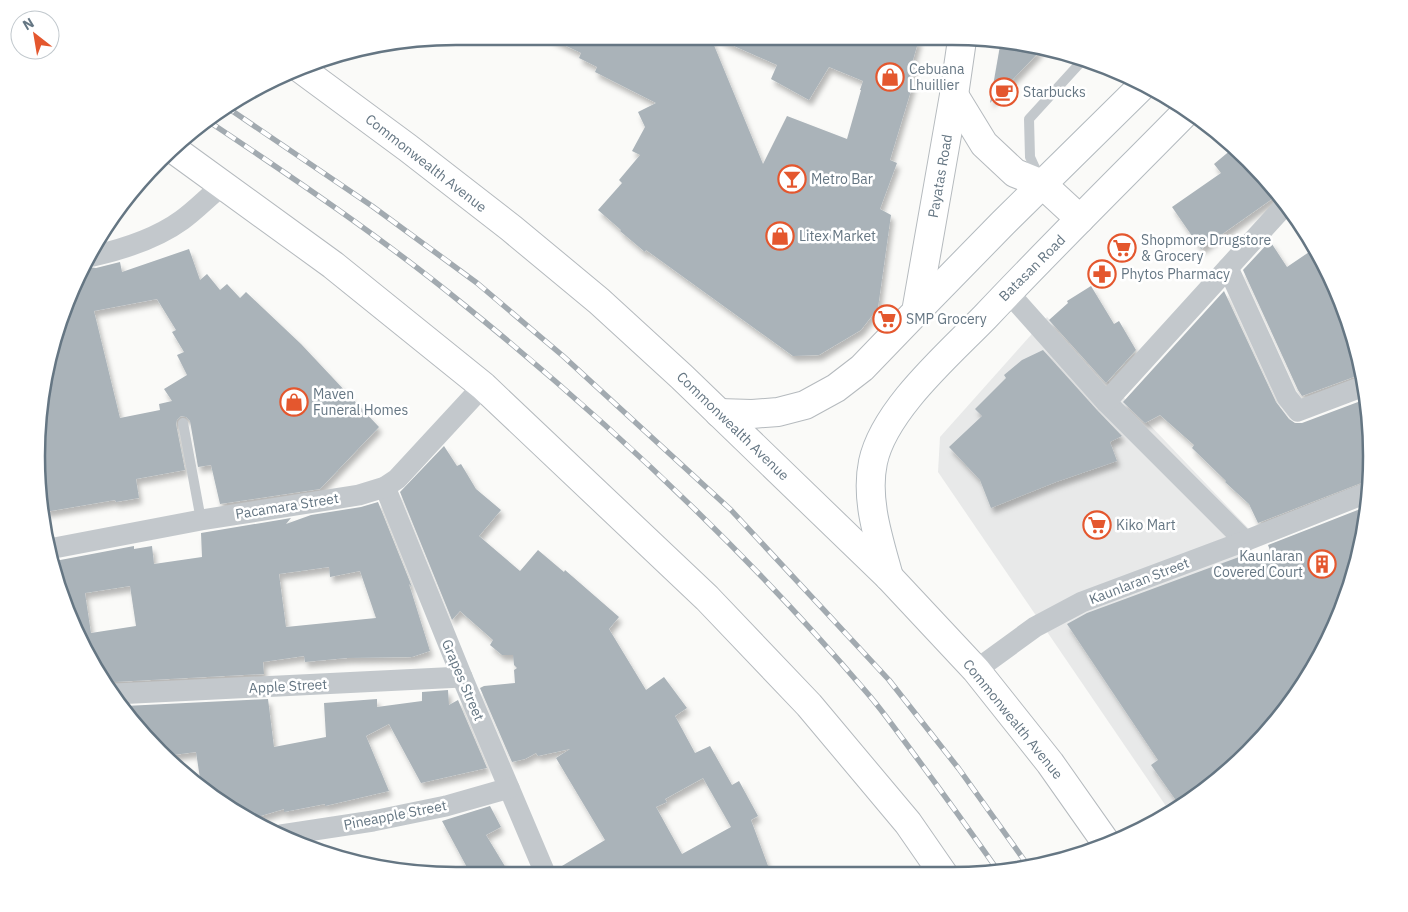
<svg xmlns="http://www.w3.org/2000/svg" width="1408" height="912" font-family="'IBM Plex Sans',sans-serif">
<defs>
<filter id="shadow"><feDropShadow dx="3" dy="5.5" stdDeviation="2.5" flood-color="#0004"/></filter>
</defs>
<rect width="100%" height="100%" fill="#fafaf8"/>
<path fill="#e8e9e9" d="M 1047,317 L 1249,529 L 1278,719 L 1208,789 L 1170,812 L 938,472 L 940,437 Z"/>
<g fill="#aab3b9" fill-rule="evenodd" filter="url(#shadow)">
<path d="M 548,37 L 711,38 L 763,164 L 787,116 L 847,139 L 861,90 L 860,90 L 863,81 L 829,67 L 809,100 L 771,79 L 777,65 L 716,38 L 919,39 L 913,60 L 916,61 L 910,83 L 913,84 L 890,160 L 897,163 L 880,209 L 891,215 L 878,308 L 861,330 L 819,355 L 793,356 L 646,250 L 645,252 L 620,231 L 621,230 L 598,210 L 622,183 L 619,180 L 640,155 L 632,151 L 645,127 L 638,112 L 656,103 L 595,72 L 597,67 L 579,58 L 581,53 Z"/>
<path d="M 1001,40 L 1007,40 L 1041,50 L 990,103 Z"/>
<path d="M 1232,149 L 1255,179 L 1261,174 L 1279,194 L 1201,249 L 1172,207 L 1221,173 L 1214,164 Z"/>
<path d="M 1270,241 L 1287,267 L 1315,248 L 1328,270 L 1357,347 L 1362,374 L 1302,396 L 1298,390 L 1243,270 Z"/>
<path d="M 189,249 L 200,280 L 207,274 L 220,290 L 227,284 L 240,298 L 246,292 L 301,344 L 379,427 L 320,489 L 220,504 L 211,465 L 198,467 L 190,421 L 186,417 L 181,416 L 177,420 L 176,424 L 185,470 L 136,479 L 139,498 L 116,502 L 115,500 L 45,512 L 37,429 L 59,321 L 88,267 L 96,268 L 120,262 L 122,272 ZM 157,299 L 176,330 L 172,332 L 184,352 L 177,355 L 187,375 L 164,389 L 172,401 L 159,404 L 160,410 L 120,418 L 94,311 Z"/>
<path d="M 1091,286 L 1114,324 L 1119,321 L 1136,350 L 1106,383 L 1049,320 L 1068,303 L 1067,301 Z"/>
<path d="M 1224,291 L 1276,402 L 1289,419 L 1295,423 L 1302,423 L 1366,399 L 1371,428 L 1369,480 L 1258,523 L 1249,504 L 1225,482 L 1226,481 L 1192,448 L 1194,445 L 1160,415 L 1145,423 L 1123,402 Z"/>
<path d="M 1043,350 L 1097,410 L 1122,436 L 1110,442 L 1117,461 L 1056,482 L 991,508 L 980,480 L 949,447 L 982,416 L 975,409 L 1006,378 L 1004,375 L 1022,360 Z"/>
<path d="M 444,446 L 457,466 L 461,464 L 476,489 L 501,510 L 479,536 L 520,571 L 538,550 L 564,572 L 565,570 L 619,617 L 609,629 L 646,690 L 664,677 L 687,708 L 675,716 L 695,753 L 710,746 L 732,785 L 739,781 L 758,816 L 751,820 L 771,874 L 557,873 L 557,869 L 605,840 L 556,758 L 570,749 L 538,756 L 536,753 L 525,759 L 512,762 L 480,688 L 484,686 L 515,683 L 514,670 L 517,668 L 514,665 L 513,655 L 502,655 L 490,645 L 493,640 L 460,611 L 452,620 L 400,492 ZM 703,778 L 731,827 L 682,854 L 656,807 L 667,802 L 665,799 Z"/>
<path d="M 378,502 L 412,587 L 409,584 L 430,651 L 412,657 L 347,658 L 305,662 L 304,656 L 263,662 L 264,674 L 114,682 L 108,684 L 92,665 L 58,583 L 55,561 L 134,546 L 134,549 L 152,546 L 154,564 L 202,557 L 201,533 L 291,518 L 286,524 L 311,515 L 361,507 ZM 329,567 L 330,577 L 360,571 L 376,618 L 286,627 L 279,574 ZM 130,586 L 136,626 L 91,633 L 85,593 Z"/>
<path d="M 1368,506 L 1350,591 L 1316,666 L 1268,733 L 1208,789 L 1180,806 L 1151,765 L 1158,760 L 1067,624 L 1087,613 L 1239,557 L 1272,556 L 1268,545 Z"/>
<path d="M 448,690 L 449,705 L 458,700 L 487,768 L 421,783 L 389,724 L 366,736 L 389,791 L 325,806 L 325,804 L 284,812 L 284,809 L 254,818 L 201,785 L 196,752 L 166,756 L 125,706 L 268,699 L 274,747 L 326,737 L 324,703 L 377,699 L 377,707 L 422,701 L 422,692 Z"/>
<path d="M 490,806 L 501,827 L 486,835 L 509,873 L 470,873 L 442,821 Z"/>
</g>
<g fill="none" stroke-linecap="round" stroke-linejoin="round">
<g stroke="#b3babf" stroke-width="30">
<g id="secondary">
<path d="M 916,312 L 1003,223 L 1144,84"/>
<path d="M 889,577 C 879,540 865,500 873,462 C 884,410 948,355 985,317 C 1051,247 1119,180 1186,112"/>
</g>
</g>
<g stroke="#b5babe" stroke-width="30">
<g id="primary">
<path d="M 301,69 L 408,148 L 511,228 L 599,301 L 682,377 L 889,577 L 976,670 L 1050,763 L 1107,844"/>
<path d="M 954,95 L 984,144 L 1015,173 L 1042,184 L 1080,219"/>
<path d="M 176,151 L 333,265 L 483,386 L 707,598 L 809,705 L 908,823 L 944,875"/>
<path d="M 719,413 L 752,414 L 778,412 L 805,405 L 836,388 L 862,368 L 916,312 L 954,95 L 962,40"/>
</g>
</g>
<g stroke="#c3c8cc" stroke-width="10">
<path d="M 1040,179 L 1030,157 L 1029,119 L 1081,62"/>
<path d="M 183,423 L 201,520"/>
</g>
<g stroke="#c3c8cc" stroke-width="21">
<path d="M 93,256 C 124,249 156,239 182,220 C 196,210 209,196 223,185"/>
<path d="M 1228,268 L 1287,397 L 1298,411 L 1364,386"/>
<path d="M 1008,292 L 1106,402 L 1245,541"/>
<path d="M 1106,402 L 1287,203"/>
<path d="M 385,487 L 462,677 L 545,873"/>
<path d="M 49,549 L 201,520 L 359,495 L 385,487 L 397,479 L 483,386"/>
<path d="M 976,670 L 1035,627 L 1082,602 L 1245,541 L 1369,492"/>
<path d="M 115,694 L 462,677"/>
<path d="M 281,835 L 373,821 L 446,806 L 509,788"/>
</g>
<use href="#secondary" stroke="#fff" stroke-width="28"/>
<use href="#primary" stroke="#fff" stroke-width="28"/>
<g stroke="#a2aab0" stroke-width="5.5">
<g id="rail">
<path d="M 225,106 L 372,206 L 477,283 L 563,356 L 731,510 L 889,680 L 959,769 L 1029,867"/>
<path d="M 208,121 C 295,179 382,238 463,304 C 609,422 746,551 868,694 C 881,709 893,726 905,742 C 937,785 968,828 999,872"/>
</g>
</g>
<use href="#rail" stroke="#fff" stroke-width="4" stroke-dasharray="11" stroke-linecap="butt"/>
</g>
<defs>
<g id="shop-ring" transform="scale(1.4375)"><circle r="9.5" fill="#fff" stroke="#e4572e" stroke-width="1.5"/><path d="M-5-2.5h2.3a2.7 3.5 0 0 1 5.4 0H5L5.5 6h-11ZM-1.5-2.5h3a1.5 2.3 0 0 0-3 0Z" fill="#e4572e"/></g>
<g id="cafe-ring" transform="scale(1.4375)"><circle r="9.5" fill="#fff" stroke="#e4572e" stroke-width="1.5"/><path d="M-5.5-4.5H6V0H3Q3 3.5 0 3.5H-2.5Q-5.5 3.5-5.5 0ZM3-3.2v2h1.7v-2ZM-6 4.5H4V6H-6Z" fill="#e4572e"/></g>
<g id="bar-ring" transform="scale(1.4375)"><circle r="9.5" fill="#fff" stroke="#e4572e" stroke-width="1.5"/><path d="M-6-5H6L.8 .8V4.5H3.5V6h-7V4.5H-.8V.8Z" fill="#e4572e"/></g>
<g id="supermarket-ring" transform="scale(1.4375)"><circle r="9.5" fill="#fff" stroke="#e4572e" stroke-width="1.5"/><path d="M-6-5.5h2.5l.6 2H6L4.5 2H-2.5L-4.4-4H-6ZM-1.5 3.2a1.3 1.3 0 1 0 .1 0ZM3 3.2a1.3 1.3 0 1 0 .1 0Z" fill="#e4572e"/></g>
<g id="pharmacy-ring" transform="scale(1.4375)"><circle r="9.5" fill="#fff" stroke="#e4572e" stroke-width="1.5"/><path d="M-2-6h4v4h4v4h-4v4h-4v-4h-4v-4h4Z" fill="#e4572e"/></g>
<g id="building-ring" transform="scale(1.4375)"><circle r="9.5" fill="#fff" stroke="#e4572e" stroke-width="1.5"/><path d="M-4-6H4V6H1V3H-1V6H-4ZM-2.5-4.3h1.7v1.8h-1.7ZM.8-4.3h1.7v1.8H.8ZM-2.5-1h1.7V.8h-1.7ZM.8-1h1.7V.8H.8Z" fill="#e4572e"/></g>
</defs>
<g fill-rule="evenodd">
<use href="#shop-ring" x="890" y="77"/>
<use href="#cafe-ring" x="1004" y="92"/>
<use href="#bar-ring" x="792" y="179"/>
<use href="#shop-ring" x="780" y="236"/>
<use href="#supermarket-ring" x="1122" y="248"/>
<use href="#pharmacy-ring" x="1102" y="274"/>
<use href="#supermarket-ring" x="887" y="319"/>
<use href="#shop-ring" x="294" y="402"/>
<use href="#supermarket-ring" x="1097" y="525"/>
<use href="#building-ring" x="1322" y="564"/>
</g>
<g text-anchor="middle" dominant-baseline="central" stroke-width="5" stroke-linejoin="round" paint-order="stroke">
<g font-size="14" fill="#657683" stroke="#fff" text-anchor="start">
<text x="909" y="69">Cebuana<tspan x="909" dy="16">Lhuillier</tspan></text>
<text x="1023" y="92">Starbucks</text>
<text x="811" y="179">Metro Bar</text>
<text x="799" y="236">Litex Market</text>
<text x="1141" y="240">Shopmore Drugstore<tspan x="1141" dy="16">&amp; Grocery</tspan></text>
<text x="1121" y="274">Phytos Pharmacy</text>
<text x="906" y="319">SMP Grocery</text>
<text x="313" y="394">Maven<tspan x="313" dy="16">Funeral Homes</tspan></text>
<text x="1116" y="525">Kiko Mart</text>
<text x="1303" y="556" text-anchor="end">Kaunlaran<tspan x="1303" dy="16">Covered Court</tspan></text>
</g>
<g font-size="14" fill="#657683" stroke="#fff">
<text transform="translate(426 163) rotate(38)">Commonwealth Avenue</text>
<text transform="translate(940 176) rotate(-80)">Payatas Road</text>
<text transform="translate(1032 268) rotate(-45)">Batasan Road</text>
<text transform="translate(733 426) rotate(44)">Commonwealth Avenue</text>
<text transform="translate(287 506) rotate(-9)">Pacamara Street</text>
<text transform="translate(1139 581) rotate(-21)">Kaunlaran Street</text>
<text transform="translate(463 680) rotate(67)">Grapes Street</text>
<text transform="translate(288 686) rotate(-3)">Apple Street</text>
<text transform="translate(1013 719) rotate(51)">Commonwealth Avenue</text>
<text transform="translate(395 815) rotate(-11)">Pineapple Street</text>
</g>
</g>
<path d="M0 0H1408V912H0ZM456 45H952A411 411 0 0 1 1363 456V456A411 411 0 0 1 952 867H456A411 411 0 0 1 45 456V456A411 411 0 0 1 456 45Z" fill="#fff" fill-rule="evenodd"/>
<path fill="none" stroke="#657683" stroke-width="2.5" d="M456 45H952A411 411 0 0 1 1363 456V456A411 411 0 0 1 952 867H456A411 411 0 0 1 45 456V456A411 411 0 0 1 456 45Z"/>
<g transform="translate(35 35) rotate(329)"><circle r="24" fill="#ffffff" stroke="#c1c8cd"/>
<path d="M0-4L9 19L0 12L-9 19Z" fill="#e4572e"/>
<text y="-8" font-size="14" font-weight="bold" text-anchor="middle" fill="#657683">N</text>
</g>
</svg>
